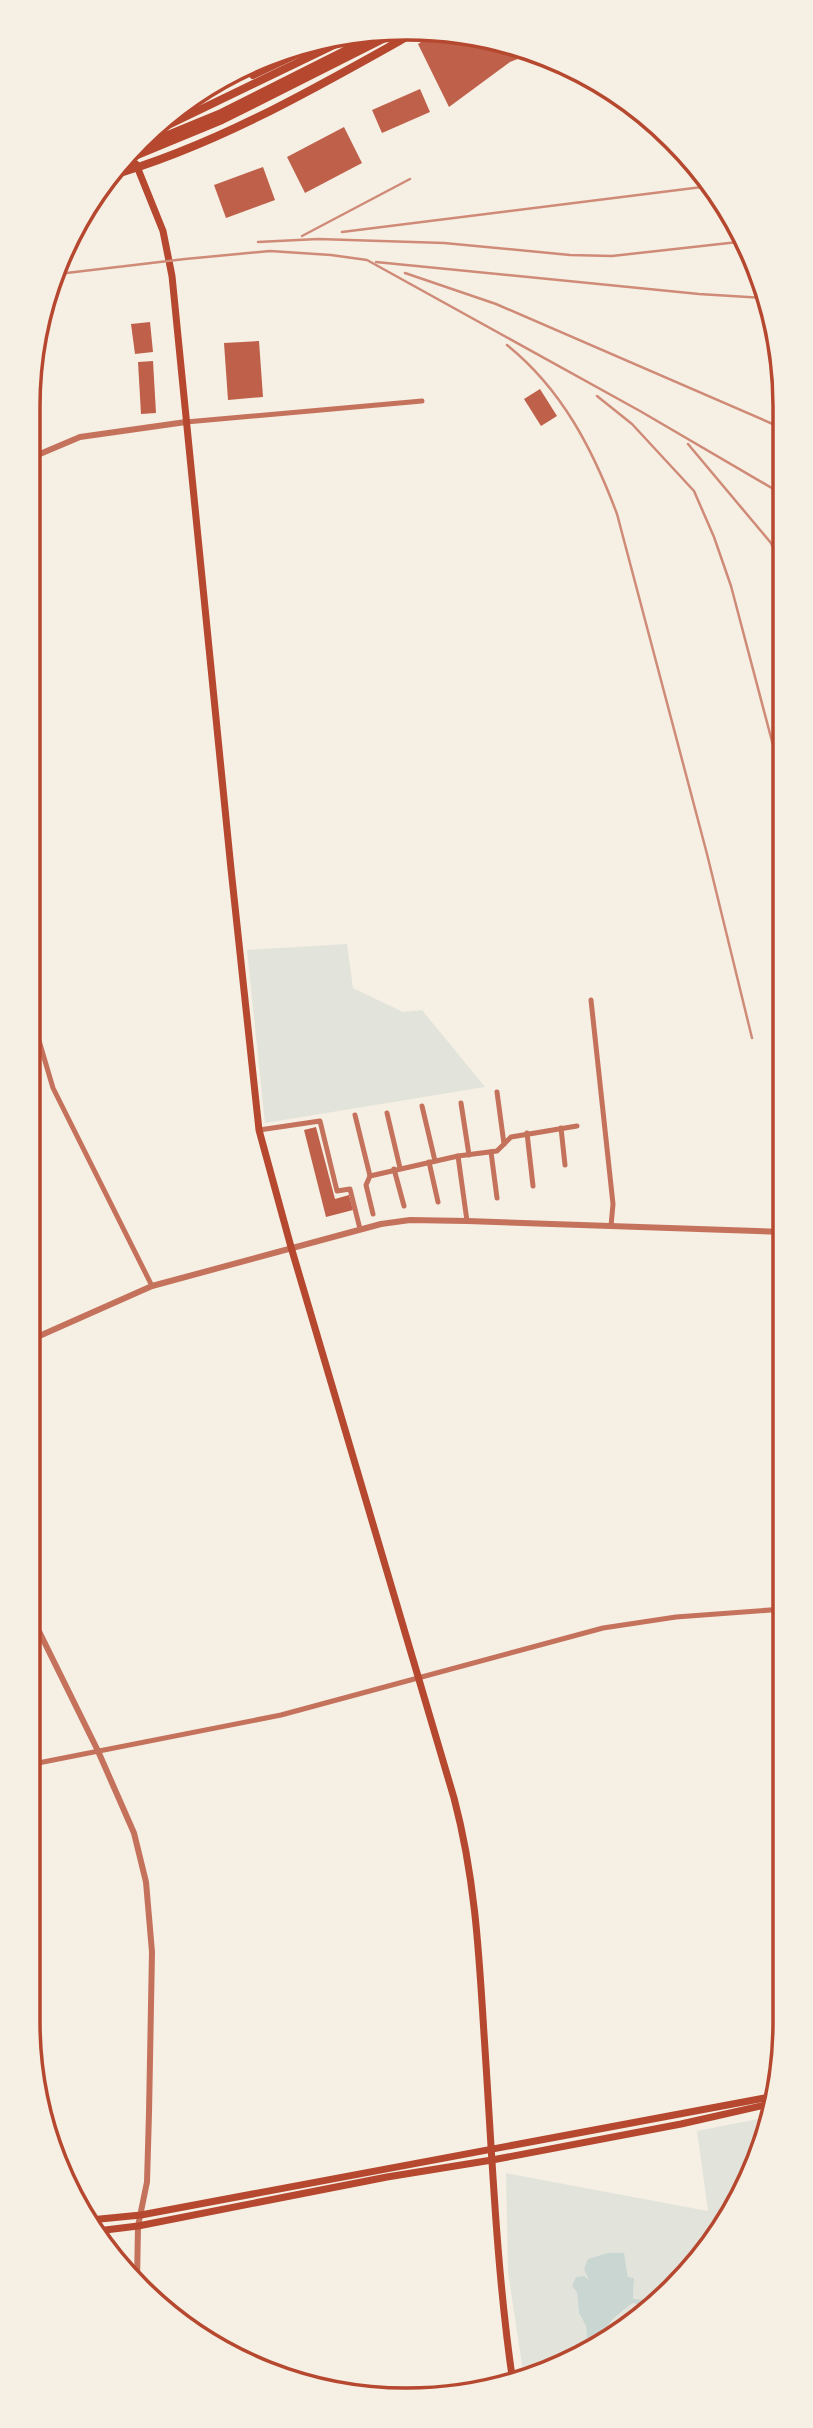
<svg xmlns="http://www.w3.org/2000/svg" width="813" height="2428" font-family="'Alegreya Sans',sans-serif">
<rect width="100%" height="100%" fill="#f6efe4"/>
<g fill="#e2e4dc">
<path d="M 347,944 L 353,988 L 403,1012 L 422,1010 L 485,1087 L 265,1123 L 247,950 Z"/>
<path d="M 773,2116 L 721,2232 L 653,2300 L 633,2299 L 634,2278 L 628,2277 L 626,2262 L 590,2282 L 577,2292 L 579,2313 L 586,2326 L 587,2337 L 580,2353 L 524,2378 L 508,2272 L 506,2173 L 708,2211 L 697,2131 Z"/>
<path d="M 633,2303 L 640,2305 L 642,2311 L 617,2336 L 604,2342 C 600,2328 622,2312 633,2303 Z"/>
</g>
<path fill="#c9d6d2" d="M 608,2253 L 624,2253 L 628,2277 L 634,2278 L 633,2299 L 653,2300 L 642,2311 L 640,2305 L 633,2303 C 621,2312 600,2327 604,2342 L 580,2353 L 587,2337 L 586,2326 L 579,2313 L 577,2292 L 572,2286 L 576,2277 L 584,2276 L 589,2280 L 584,2269 L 588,2259 Z"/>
<g fill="#bf614a">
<path d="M 430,36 L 504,41 L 533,53 L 510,62 L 449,107 L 418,44 Z"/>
<path d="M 420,89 L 430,112 L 382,133 L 372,110 Z"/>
<path d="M 344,127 L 362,163 L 305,193 L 287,157 Z"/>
<path d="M 263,167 L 275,200 L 226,218 L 214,185 Z"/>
<path d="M 150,322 L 153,352 L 135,354 L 131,324 Z"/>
<path d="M 259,341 L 263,397 L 228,400 L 224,343 Z"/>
<path d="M 153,361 L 156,413 L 141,414 L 138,362 Z"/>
<path d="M 540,389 L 557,416 L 541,426 L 524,399 Z"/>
<path d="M 316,1127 L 335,1199 L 349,1195 L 353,1210 L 326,1217 L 304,1130 Z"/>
</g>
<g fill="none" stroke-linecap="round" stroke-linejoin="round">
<g stroke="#c5725c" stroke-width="5">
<path d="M 186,422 L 422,401"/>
<path d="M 28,975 L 32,1017 L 53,1088 L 152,1286"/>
<path d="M 591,1000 L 613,1204 L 611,1226"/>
<path d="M 497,1092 L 504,1144"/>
<path d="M 461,1103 L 469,1155"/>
<path d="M 422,1106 L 435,1161"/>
<path d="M 387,1113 L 400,1168"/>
<path d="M 355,1115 L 370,1176"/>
<path d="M 561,1128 L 565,1165"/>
<path d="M 259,1130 L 320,1121 L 337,1191 L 350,1189 L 360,1229"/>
<path d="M 527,1133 L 533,1186"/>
<path d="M 491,1152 L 497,1198"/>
<path d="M 458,1156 L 497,1151 L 511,1137 L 577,1126"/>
<path d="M 429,1162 L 438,1202"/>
<path d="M 394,1169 L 404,1206"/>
<path d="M 373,1214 L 366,1185 L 370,1176 L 458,1156 L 467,1221"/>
<path d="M 28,1765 L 281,1715 L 603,1628 L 676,1617 L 784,1609"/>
</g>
<g stroke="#c5725c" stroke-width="6">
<path d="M 28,459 L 80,437 L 186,422"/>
<path d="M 28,1341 L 152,1286 L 381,1224 L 410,1220 L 467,1221 L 783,1232"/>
<path d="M 28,1609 L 98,1751 L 134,1833 L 146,1882 L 152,1952 L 149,2113 L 147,2182 L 138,2226 L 137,2282"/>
</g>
<g stroke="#b5482f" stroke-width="7">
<path d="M 136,164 L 163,231 L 172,276 L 231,869 L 259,1130 L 291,1247 L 454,1798 C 475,1877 479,1953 484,2034 C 492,2151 496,2268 513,2383"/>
<path d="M 90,2220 L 141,2215 L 775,2096"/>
<path d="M 97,2231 L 138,2226 L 387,2177 L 492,2160 L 681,2124 L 774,2103"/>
</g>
<g stroke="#b5482f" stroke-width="8">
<path d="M 253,75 L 316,45"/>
<path d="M 187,105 L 206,96"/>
<path d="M 160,129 L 361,32"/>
<path d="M 125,160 L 222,120 L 393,34"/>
</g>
<g stroke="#b5482f" stroke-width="8">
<path d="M 197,97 L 283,56"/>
<path d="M 141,146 L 219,114 L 380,33"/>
<path d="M 106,177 C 213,147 314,89 410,35"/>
</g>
<g stroke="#cf8b77" stroke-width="2.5">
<path d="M 342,232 L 710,186"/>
<path d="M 302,236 L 410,179"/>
<path d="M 258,242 L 318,239 L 444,243 L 570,255 L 612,256 L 747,241"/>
<path d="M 376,262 L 699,294 L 764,298"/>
<path d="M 405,273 L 496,304 L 782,428"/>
<path d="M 58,274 L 185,259 L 270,251 L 331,255 L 367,260 L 640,411 L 782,494"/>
<path d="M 507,345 C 562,389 593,450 617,514 L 707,854 L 752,1038"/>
<path d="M 597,396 L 632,424 L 694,491 L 714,537 L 731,586 L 783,783"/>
<path d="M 688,444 L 771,543 L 782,568"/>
</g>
</g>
<path d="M0 0H813V2428H0ZM406 40H407A366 366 0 0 1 773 406V2022A366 366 0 0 1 407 2388H406A366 366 0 0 1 40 2022V406A366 366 0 0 1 406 40Z" fill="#f6efe4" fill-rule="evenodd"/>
<path fill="none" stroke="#b5482f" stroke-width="3.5" d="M406 40H407A366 366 0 0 1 773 406V2022A366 366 0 0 1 407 2388H406A366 366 0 0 1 40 2022V406A366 366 0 0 1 406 40Z"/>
</svg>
